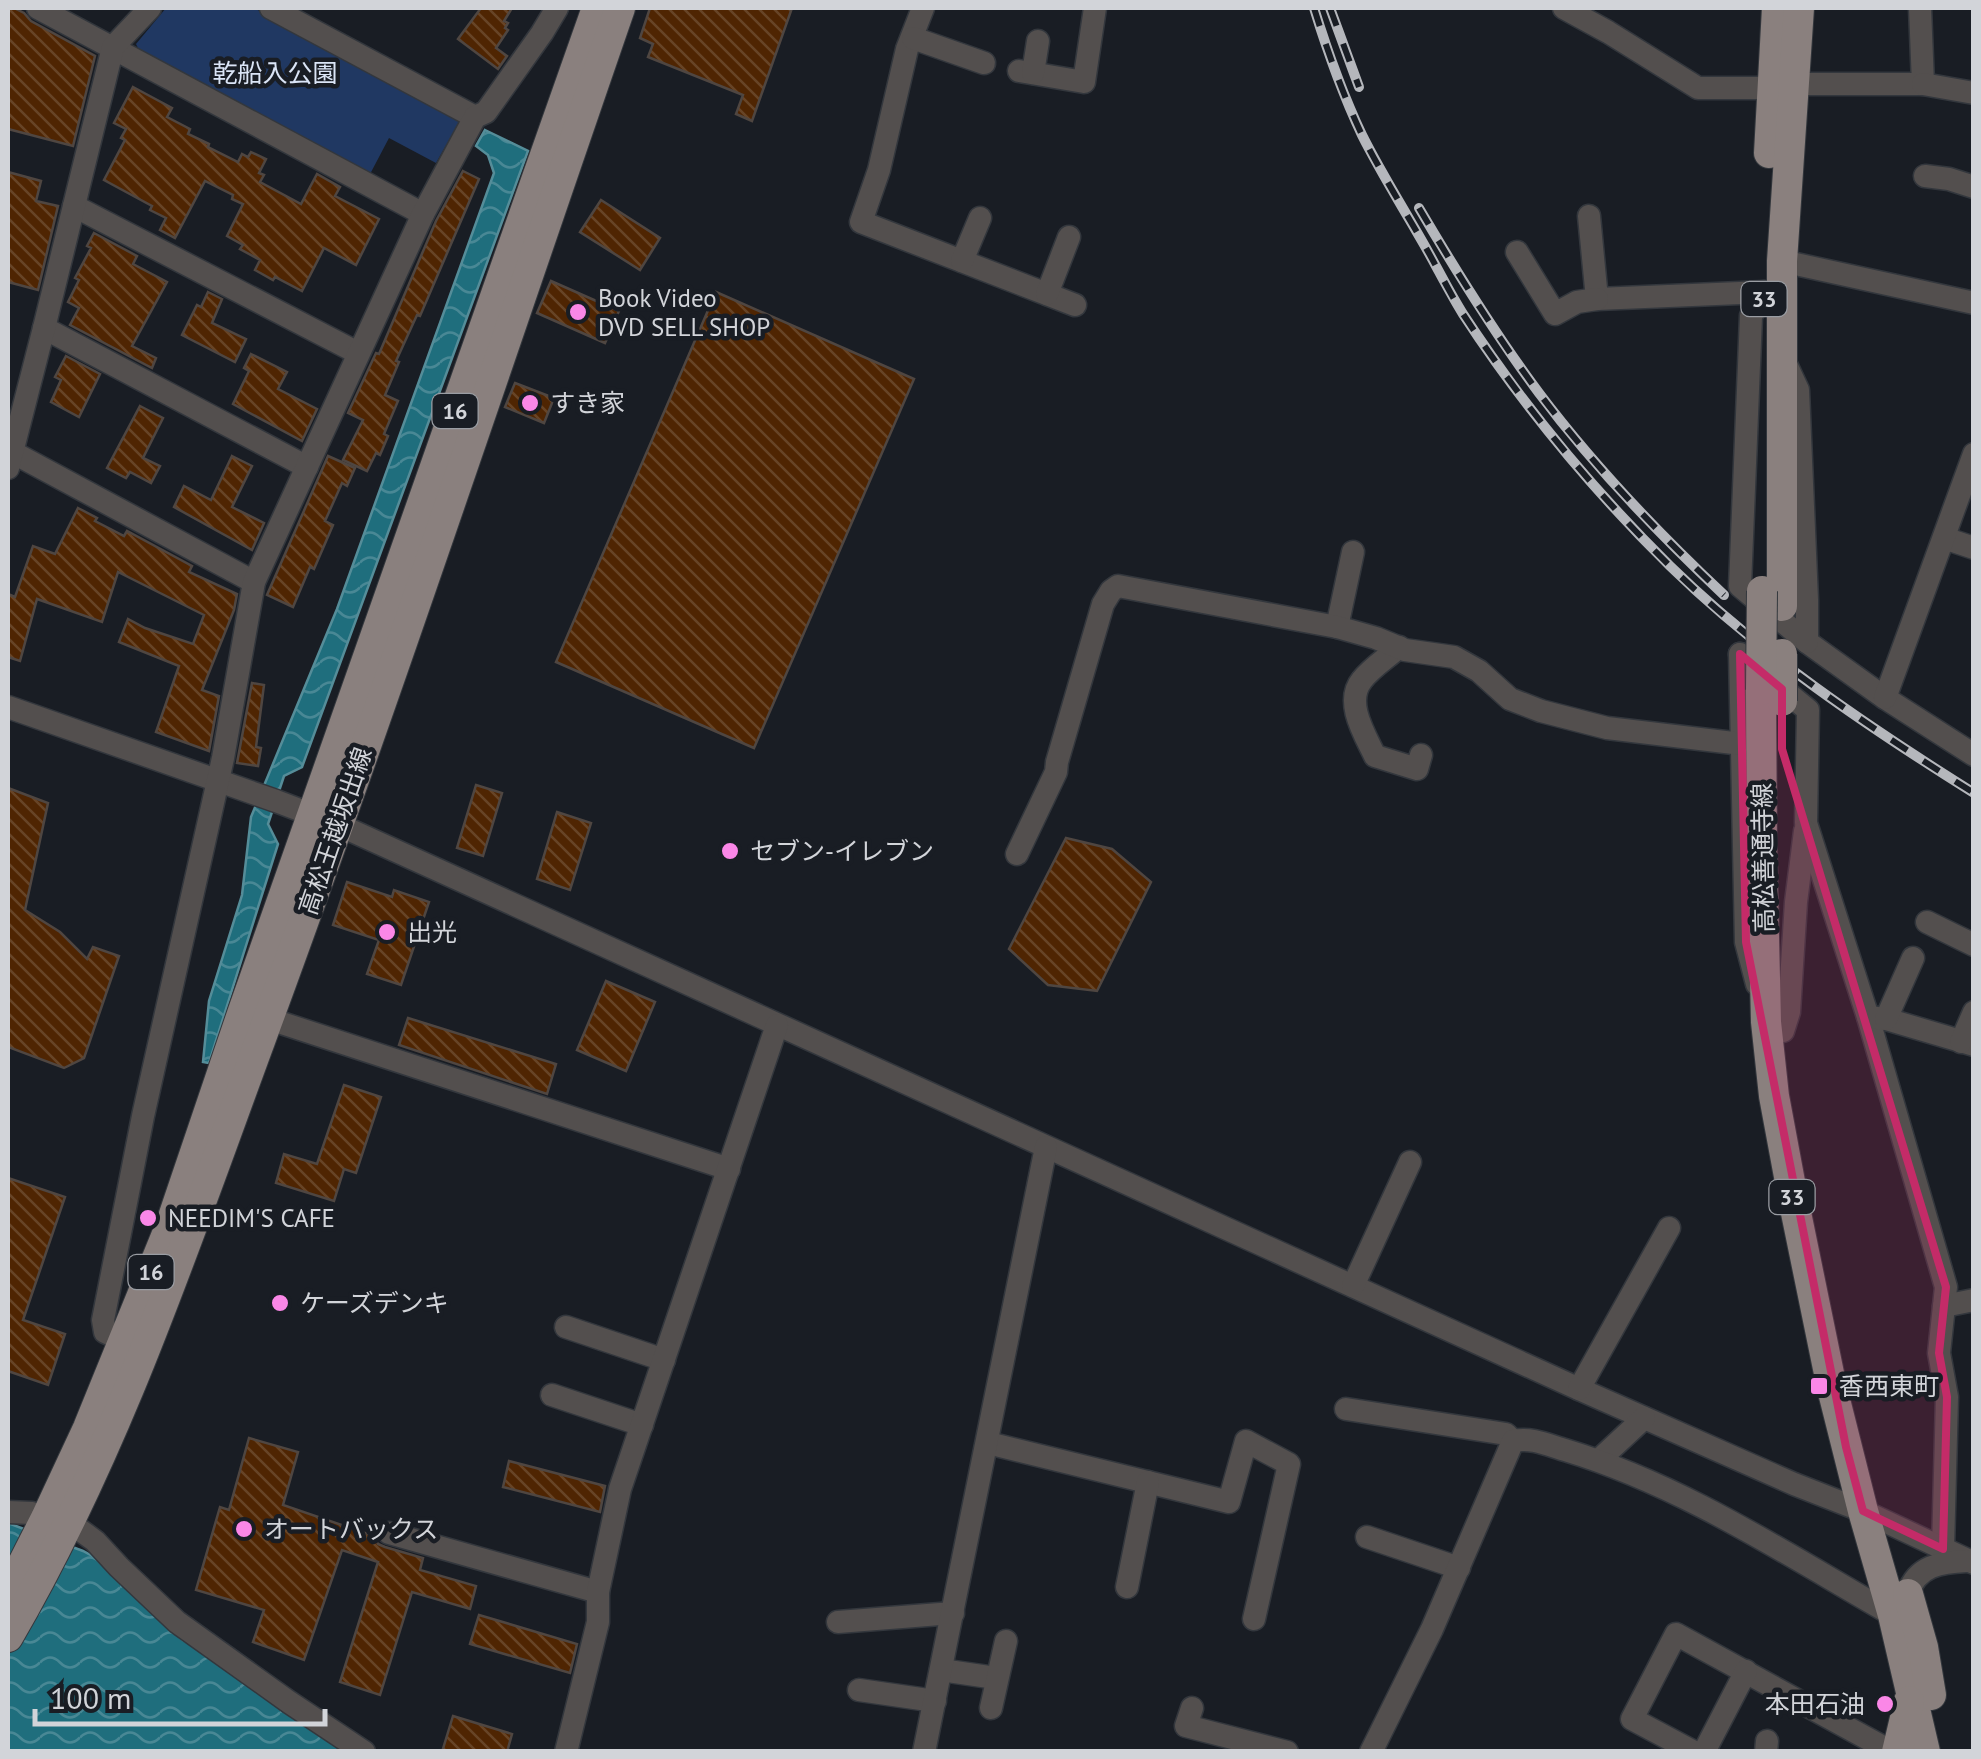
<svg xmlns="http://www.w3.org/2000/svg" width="1981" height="1759" font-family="'PT Sans','Noto Sans JP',sans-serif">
<defs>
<pattern id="water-waves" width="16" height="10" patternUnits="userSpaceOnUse" patternTransform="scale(2.5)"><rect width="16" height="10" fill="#1f6e7d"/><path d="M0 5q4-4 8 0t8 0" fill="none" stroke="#498895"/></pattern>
<pattern id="building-back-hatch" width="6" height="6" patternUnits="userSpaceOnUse" patternTransform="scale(2.5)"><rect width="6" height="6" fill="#4f2502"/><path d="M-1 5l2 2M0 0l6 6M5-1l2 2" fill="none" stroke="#674426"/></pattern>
</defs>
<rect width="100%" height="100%" fill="#191d24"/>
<path fill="#203862" d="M 166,8 L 254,8 L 461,119 L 436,163 L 389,138 L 369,176 L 142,56 L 136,44 Z"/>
<g fill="url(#water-waves)" stroke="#558d99" stroke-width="2.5">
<path d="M 485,130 L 528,151 L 302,767 L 284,776 L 268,824 L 278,844 L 209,1063 L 203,1062 L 209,1001 L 242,895 L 251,817 L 337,609 L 494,173 L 488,155 L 476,146 Z"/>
<path d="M 8,1523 L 83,1551 L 96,1558 L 350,1751 L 8,1751 Z"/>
</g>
<g fill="url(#building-back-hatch)" stroke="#4f4641" stroke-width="2.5">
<path d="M 8,8 L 14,8 L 24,13 L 31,21 L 95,56 L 73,146 L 8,129 Z"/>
<path d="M 481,8 L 512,8 L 504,21 L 508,23 L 505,28 L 508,30 L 496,48 L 507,56 L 498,69 L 458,39 Z"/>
<path d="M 650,8 L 792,8 L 752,121 L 736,114 L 743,95 L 648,57 L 653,44 L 640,38 Z"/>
<path d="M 133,87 L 172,108 L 167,117 L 190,129 L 188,134 L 209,144 L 208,147 L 238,162 L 242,154 L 248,157 L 251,152 L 266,159 L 259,173 L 264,175 L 260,182 L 301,204 L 317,174 L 340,187 L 335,196 L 379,219 L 356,265 L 324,248 L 302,291 L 275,277 L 273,280 L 255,270 L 260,260 L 240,249 L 243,245 L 227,236 L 243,204 L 232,199 L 233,195 L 205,181 L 175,238 L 160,230 L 166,218 L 150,210 L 152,206 L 104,180 L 125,140 L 121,138 L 126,129 L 114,123 Z"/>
<path d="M 463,171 L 479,179 L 420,316 L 417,315 L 396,361 L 399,362 L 385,395 L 398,401 L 384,434 L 388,436 L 380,455 L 376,453 L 367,471 L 343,460 L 363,420 L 348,413 L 376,353 L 379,354 L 436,221 Z"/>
<path d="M 8,172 L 41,181 L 36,201 L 58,206 L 38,290 L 8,282 Z"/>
<path d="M 601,200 L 660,238 L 640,270 L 580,232 Z"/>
<path d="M 94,233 L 137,256 L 133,264 L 167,282 L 132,346 L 156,358 L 152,368 L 70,325 L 79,308 L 68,302 L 79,280 L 75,278 L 91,248 L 87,246 Z"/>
<path d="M 551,281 L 619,311 L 605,343 L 537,313 Z"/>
<path d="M 208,292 L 222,299 L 212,323 L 246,339 L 235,362 L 182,335 L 197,305 L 201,307 Z"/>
<path d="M 716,292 L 914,379 L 754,748 L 556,662 Z"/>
<path d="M 251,354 L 287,372 L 278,389 L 317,409 L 302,441 L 233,404 L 249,371 L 244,368 Z"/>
<path d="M 66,356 L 100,374 L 79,417 L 51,402 L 61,380 L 55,377 Z"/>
<path d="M 515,383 L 554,398 L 544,423 L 505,407 Z"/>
<path d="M 140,406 L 163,418 L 143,458 L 160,466 L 151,483 L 130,472 L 126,478 L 107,468 Z"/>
<path d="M 232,456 L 252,466 L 232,507 L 264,523 L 252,550 L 174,507 L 184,486 L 211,500 Z"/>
<path d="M 328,456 L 355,468 L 347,486 L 342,483 L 325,521 L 333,525 L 314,569 L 310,567 L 293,607 L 267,595 Z"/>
<path d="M 78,508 L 97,518 L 95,521 L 124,536 L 127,531 L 192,566 L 189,572 L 237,594 L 234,610 L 202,690 L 219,696 L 209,751 L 156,732 L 179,666 L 119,642 L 128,619 L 145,628 L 193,644 L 204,615 L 118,572 L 102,622 L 37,599 L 20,661 L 8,657 L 8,594 L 15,597 L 33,546 L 55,554 Z"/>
<path d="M 252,683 L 264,685 L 256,747 L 261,748 L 258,766 L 237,763 Z"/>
<path d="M 476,785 L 502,793 L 483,856 L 457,848 Z"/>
<path d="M 8,788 L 48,803 L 25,910 L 60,932 L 87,959 L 93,947 L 119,956 L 84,1058 L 64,1068 L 8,1047 Z"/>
<path d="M 557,812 L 591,823 L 570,890 L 537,879 Z"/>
<path d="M 1066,838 L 1112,849 L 1151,882 L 1097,991 L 1048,985 L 1009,949 Z"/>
<path d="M 347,882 L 392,897 L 394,890 L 429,902 L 401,985 L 367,974 L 379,940 L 333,925 Z"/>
<path d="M 606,981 L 655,1002 L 626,1071 L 577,1050 Z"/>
<path d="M 408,1018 L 556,1064 L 547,1094 L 399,1045 Z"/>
<path d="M 344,1085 L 381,1097 L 356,1173 L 344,1169 L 334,1201 L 276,1183 L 284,1154 L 317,1164 Z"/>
<path d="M 8,1178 L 65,1197 L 23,1320 L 65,1334 L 48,1385 L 8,1371 Z"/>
<path d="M 249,1438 L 298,1452 L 283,1505 L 374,1536 L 378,1544 L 385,1547 L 423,1558 L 420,1570 L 476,1586 L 470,1609 L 412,1592 L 380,1695 L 340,1682 L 378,1562 L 342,1550 L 304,1660 L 253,1642 L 264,1610 L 196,1590 L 220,1507 L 229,1510 Z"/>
<path d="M 509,1461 L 605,1486 L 600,1512 L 503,1487 Z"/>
<path d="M 479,1615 L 577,1644 L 570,1673 L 470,1644 Z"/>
<path d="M 453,1716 L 512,1734 L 507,1752 L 442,1752 Z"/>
</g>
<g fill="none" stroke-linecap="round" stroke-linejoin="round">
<g stroke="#33373d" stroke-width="25">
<g id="minor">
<path d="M 38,8 L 423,214"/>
<path d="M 271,8 L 475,117"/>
<path d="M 923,8 L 907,49 L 879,170 L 861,222 L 1075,305"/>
<path d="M 1564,8 L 1608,32 L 1698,88 L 1758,88 L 1771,85 L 1792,84 L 1923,84 L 1920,8"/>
<path d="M 913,38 L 984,63"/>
<path d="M 1019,71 L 1084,82 L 1095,8"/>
<path d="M 1033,73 L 1038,41"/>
<path d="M 1923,84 L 1974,93"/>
<path d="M 1925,176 L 1949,179 L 1974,187"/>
<path d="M 74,206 L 358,353"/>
<path d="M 1589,216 L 1597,299 L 1764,292"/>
<path d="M 1517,252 L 1555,314 L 1577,302 L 1597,299"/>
<path d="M 962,261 L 980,218"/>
<path d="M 1782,261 L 1974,303"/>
<path d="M 1764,292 L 1751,316 L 1740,586 L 1807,642 L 1885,698 L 1974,755"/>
<path d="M 1047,294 L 1069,237"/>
<path d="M 44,328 L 307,467"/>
<path d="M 1784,360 L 1798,390 L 1807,600 L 1807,642"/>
<path d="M 12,452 L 254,582"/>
<path d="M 8,468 L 44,328 L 113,47 L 150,8"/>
<path d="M 1944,538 L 1974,548"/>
<path d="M 1337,627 L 1353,552"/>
<path d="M 1399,647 C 1387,658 1371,668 1362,680 C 1344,702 1365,735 1375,756 L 1417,769 L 1421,755"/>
<path d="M 1740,654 L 1808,710 L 1806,823 L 1868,1017 L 1946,1287 L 1939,1353 L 1947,1397 L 1943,1549"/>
<path d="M 1740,654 L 1746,942 L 1757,984"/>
<path d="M 1885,698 L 1974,454"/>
<path d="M 8,707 L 276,801 L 339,825 L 1579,1389 L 1794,1484 L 1863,1511 L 1974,1563"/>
<path d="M 1017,854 L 1056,772 L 1057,762 L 1103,604 L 1111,591 L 1118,586 L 1337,627 L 1376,638 L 1405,650 L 1454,657 L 1479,671 L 1510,699 L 1541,711 L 1607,728 L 1742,744"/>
<path d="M 1927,922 L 1974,945"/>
<path d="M 257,1015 L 729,1169"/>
<path d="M 1868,1017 L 1886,1019 L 1974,1045"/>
<path d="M 1886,1019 L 1913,958"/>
<path d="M 1783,1031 L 1789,1012 L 1796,902 L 1805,831"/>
<path d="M 1961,1042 L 1974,1012"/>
<path d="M 1353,1286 L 1410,1162"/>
<path d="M 1944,1306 L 1974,1300"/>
<path d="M 566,1327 L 664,1360"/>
<path d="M 138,1347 L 105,1332 L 103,1320 L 143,1116 L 223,758 L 254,582 L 423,214 L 475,117 L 486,112 L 542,33 L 557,8"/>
<path d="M 1579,1389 L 1669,1228"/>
<path d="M 552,1395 L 642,1425"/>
<path d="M 1346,1409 L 1506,1434 L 1513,1441"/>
<path d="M 988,1443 L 1229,1502 L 1246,1441 L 1289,1464 L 1254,1619"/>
<path d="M 1599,1460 L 1644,1418"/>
<path d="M 8,1512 L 32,1513 L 80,1530 L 95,1541 L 119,1567 L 177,1622 L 289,1702 L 364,1752"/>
<path d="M 389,1533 L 598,1592"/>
<path d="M 1367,1537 L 1459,1568"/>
<path d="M 1127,1587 L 1148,1482"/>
<path d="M 1908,1593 C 1917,1566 1940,1562 1967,1561"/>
<path d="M 838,1622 L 953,1613"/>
<path d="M 941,1670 L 996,1678"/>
<path d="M 859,1690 L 935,1701"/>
<path d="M 991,1708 L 1006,1641"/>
<path d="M 1192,1708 L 1186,1726 L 1287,1752"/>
<path d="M 566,1752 L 598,1622 L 598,1592 L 620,1489 L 777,1025"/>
<path d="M 924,1752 L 1046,1147"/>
<path d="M 1371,1752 L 1432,1629 L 1513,1441 C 1531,1437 1548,1445 1565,1450 C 1684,1486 1786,1554 1893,1615"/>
<path d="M 1694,1752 L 1632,1719 L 1676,1634 L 1892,1752"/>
<path d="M 1704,1752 L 1746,1671"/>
<path d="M 1766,1752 L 1767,1741"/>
</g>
</g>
<g stroke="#33373d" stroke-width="32">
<g id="major">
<path d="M 1769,153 L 1777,8"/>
<path d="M 1782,606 L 1782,261 L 1799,8"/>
<path d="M 1761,690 L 1762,848 L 1766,1022 L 1774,1096 L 1793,1198 L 1832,1388 L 1863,1511 L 1893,1615 L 1925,1752"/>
<path d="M 8,1593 L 46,1518 L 88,1428 L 169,1229 L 243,1011 L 597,8"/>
<path d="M 1908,1594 L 1923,1647 L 1931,1695"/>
<path d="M 8,1637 C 117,1450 185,1244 260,1041 C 386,699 501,352 620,8"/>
<path d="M 1897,1752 L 1909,1701"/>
</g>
</g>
<use href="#minor" stroke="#534f4e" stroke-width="22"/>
<use href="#major" stroke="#8a807e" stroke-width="30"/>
<g stroke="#b5b7bc" stroke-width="10">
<g id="rail">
<path d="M 1314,8 C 1327,50 1343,95 1362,135 C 1380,171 1402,206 1422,241 C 1436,265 1448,290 1463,314 C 1522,404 1593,490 1670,566 C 1760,654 1867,726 1974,793"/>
<path d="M 1330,8 L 1359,87"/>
<path d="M 1419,208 C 1456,271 1495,334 1539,393 C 1594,466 1658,533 1724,595"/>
</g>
</g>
<use href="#rail" stroke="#191d24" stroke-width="6" stroke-dasharray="19" stroke-linecap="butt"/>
<g stroke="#33373d" stroke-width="32" stroke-linecap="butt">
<g id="major-bridge">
<path d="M 1782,654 L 1782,701"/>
<path d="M 1761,690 L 1762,591"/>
</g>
</g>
<use href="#major-bridge" stroke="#8a807e" stroke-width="30"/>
</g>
<path fill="#c42b68" fill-opacity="0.2" stroke="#c42b68" stroke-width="8" stroke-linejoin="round" d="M 1740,654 L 1782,689 L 1782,749 L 1946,1287 L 1939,1353 L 1947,1397 L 1943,1549 L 1863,1511 L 1846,1447 L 1746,942 Z"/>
<g fill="#fa87e7" stroke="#191d24" stroke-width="4">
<circle cx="578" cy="312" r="10"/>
<circle cx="530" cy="403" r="10"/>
<circle cx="730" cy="851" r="10"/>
<circle cx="387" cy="932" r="10"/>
<circle cx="148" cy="1218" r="10"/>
<circle cx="280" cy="1303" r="10"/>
<rect x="1809" y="1376" width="20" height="20" rx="5"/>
<circle cx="244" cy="1529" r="10"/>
<circle cx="1885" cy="1704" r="10"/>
</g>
<g text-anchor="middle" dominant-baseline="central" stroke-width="9" stroke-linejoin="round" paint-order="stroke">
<g fill="#191d24" stroke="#9a9da3" stroke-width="2.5">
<rect x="1741.5" y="282" width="45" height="34" rx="8"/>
<rect x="432.5" y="394" width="45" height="34" rx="8"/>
<rect x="1769.5" y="1180" width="45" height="34" rx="8"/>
<rect x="128.5" y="1255" width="45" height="34" rx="8"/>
</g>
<g font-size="22" font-weight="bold" fill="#d2d4d9">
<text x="1764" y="299">33</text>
<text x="455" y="411">16</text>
<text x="1792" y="1197">33</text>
<text x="151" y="1272">16</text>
</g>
<g font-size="25" fill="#dbe5f6" stroke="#191d24">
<text x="275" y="73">乾船入公園</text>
</g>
<g font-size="25" fill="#d2d4d9" stroke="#191d24" text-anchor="start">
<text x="598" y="298">Book Video<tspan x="598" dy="29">DVD SELL SHOP</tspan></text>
<text x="550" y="403">すき家</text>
<text x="750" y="851">セブン-イレブン</text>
<text x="407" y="932">出光</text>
<text x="168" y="1218">NEEDIM'S CAFE</text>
<text x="300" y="1303">ケーズデンキ</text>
<text x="1839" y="1386">香西東町</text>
<text x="264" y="1529">オートバックス</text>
<text x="1865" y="1704" text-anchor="end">本田石油</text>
</g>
<g font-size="25" fill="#d2d4d9" stroke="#191d24">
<text transform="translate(335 831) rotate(-71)">高松王越坂出線</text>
<text transform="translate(1763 858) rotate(-91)">高松善通寺線</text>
</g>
</g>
<rect width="1981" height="1759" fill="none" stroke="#d2d4d9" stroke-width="20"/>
<path d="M35 1709v15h290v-15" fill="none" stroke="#d2d4d9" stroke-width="5"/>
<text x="50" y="1709" font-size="30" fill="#d2d4d9" stroke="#191d24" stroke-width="8" paint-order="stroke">100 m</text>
</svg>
